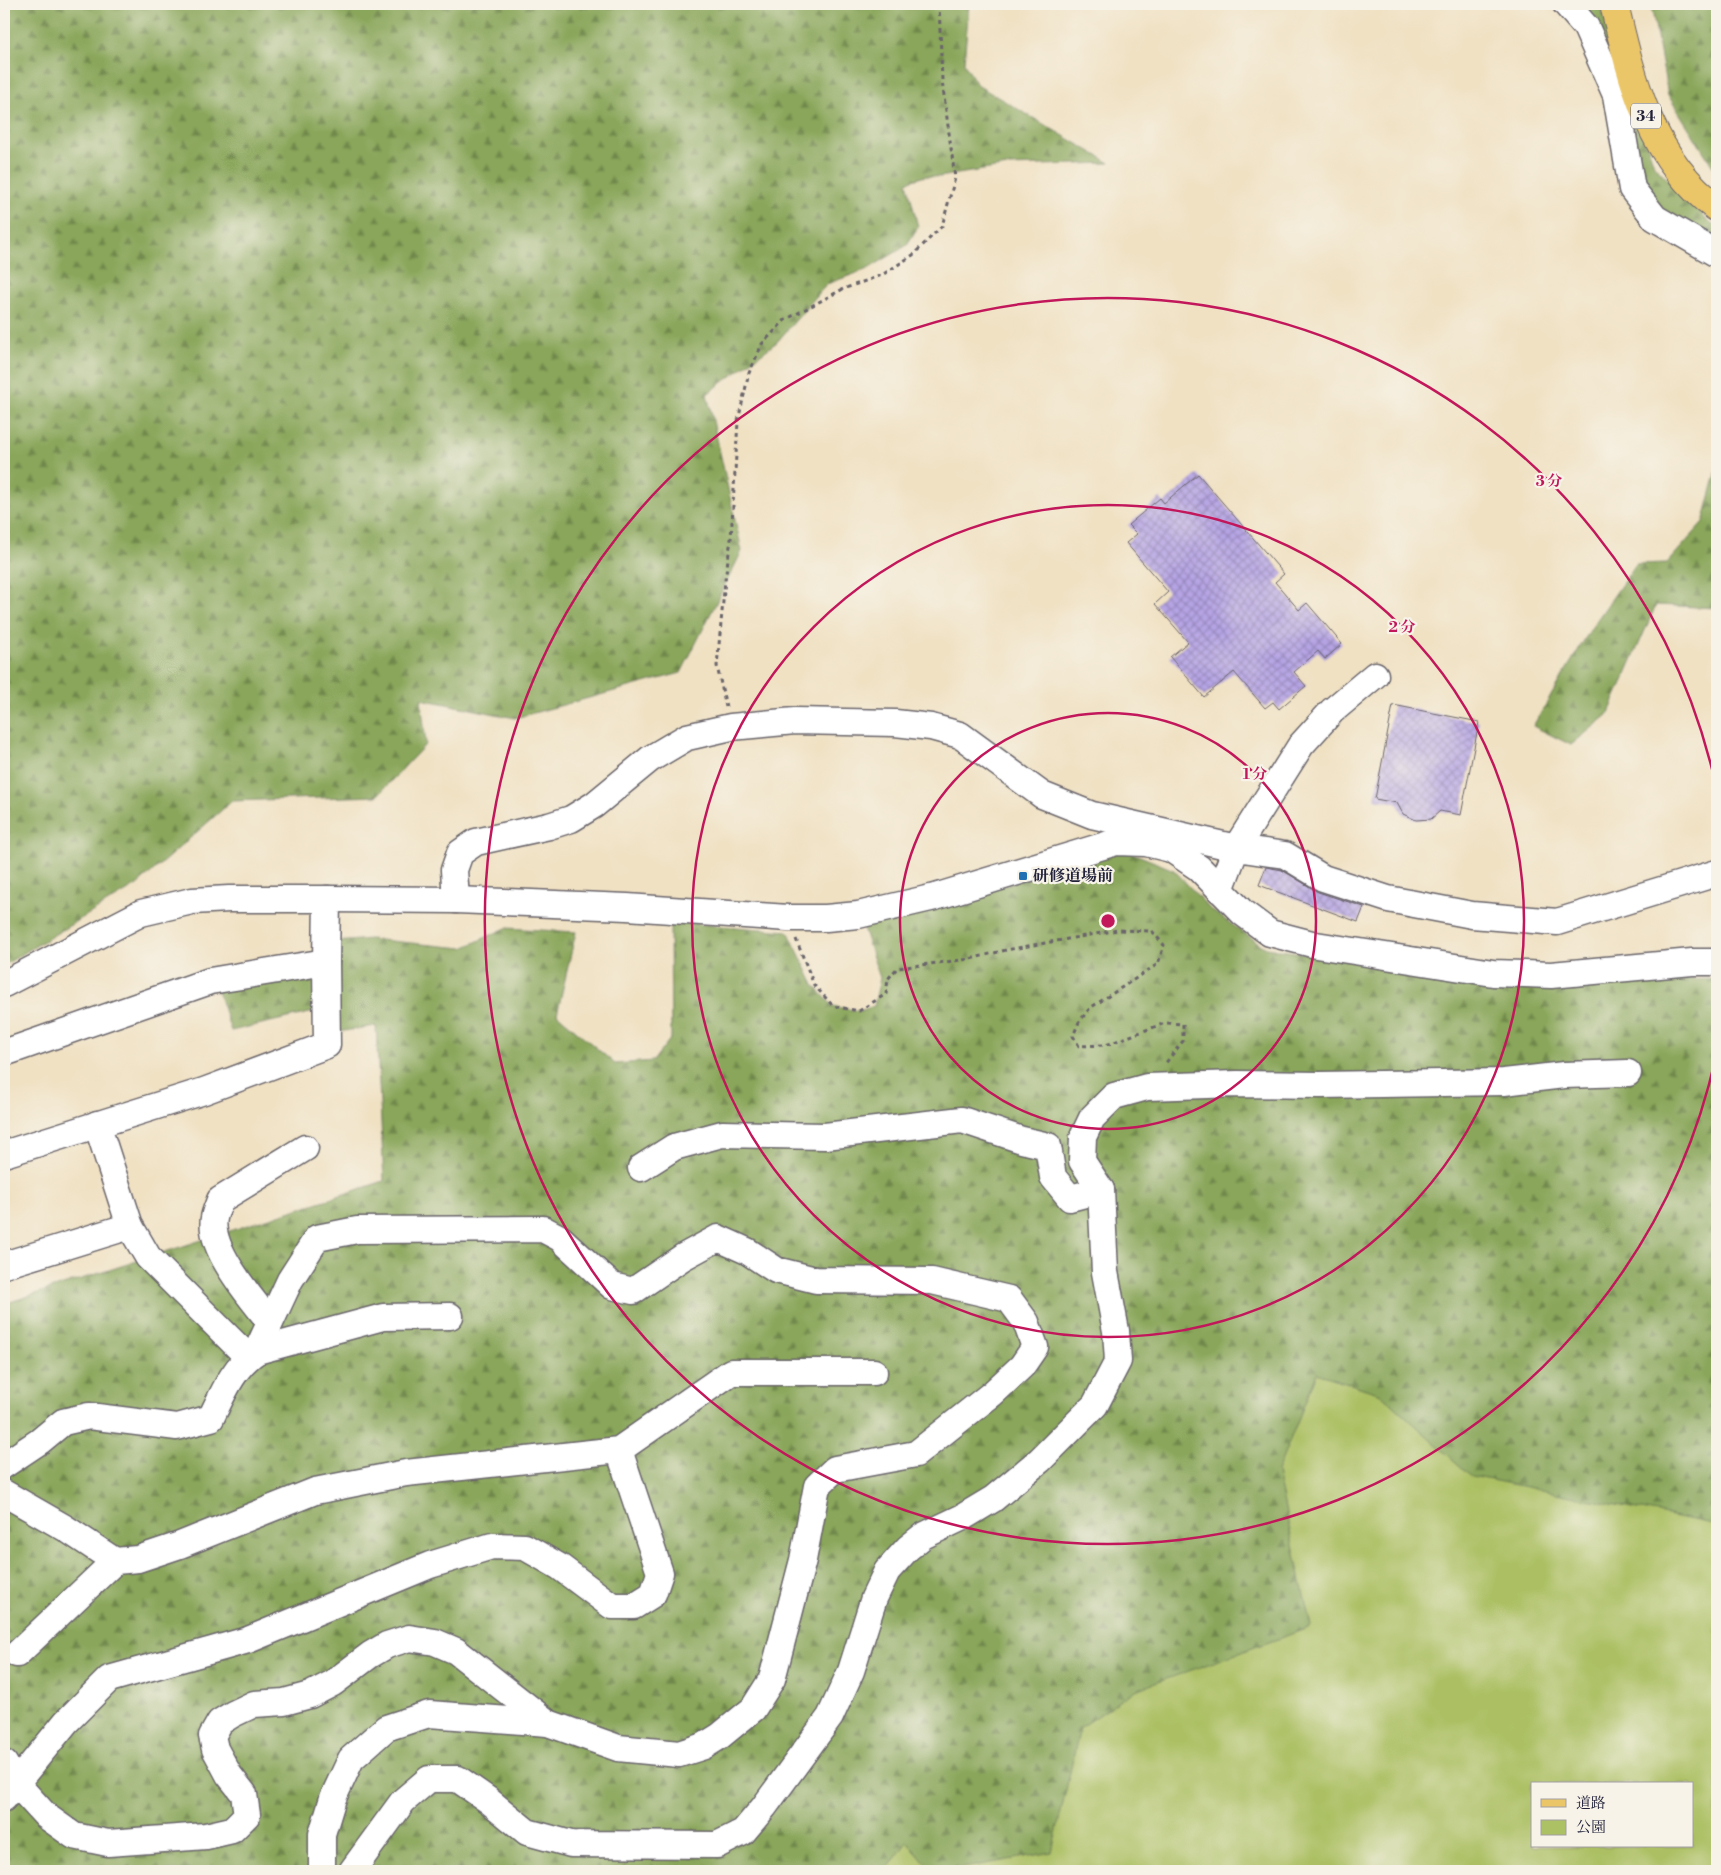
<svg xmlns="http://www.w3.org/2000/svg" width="1721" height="1875" font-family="'Libre Bodoni','Noto Serif JP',serif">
<defs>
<pattern id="forest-firs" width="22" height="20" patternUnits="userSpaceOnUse" patternTransform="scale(1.25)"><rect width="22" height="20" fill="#89a65a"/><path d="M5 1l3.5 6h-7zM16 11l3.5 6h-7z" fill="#70874c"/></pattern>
<pattern id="building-cross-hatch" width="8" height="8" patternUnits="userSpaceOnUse" patternTransform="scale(1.25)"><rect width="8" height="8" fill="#b6a4e4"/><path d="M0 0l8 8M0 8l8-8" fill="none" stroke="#9485ba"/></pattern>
</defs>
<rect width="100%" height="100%" fill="#f7f3e8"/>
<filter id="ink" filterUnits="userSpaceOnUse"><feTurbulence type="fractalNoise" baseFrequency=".02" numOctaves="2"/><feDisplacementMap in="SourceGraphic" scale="10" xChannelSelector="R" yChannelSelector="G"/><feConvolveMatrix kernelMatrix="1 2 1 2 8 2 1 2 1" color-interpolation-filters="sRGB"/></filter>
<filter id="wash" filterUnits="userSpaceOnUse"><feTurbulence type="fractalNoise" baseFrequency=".0096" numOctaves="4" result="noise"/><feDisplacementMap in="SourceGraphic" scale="20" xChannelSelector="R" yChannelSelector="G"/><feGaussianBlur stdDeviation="1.12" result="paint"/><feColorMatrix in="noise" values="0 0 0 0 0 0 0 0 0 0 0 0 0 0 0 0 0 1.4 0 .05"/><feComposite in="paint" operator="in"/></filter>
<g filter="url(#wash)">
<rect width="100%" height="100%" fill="#f0e1c3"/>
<path fill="#acc064" stroke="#677150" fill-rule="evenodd" d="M 1308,1327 L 1717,1471 L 1717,1871 L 708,1871 ZM 1532,1784 L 1692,1784 L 1692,1846 L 1532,1846 Z"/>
<g fill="url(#forest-firs)" stroke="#56644a">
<path d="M 4,4 L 969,4 L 964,63 L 977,85 L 1110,163 L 1008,166 L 939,177 L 925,176 L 907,182 L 918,227 L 906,246 L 868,269 L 827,284 L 777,342 L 707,394 L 742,551 L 681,673 L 515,718 L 421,699 L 426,744 L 377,796 L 232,801 L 137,885 L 4,965 Z"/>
<path d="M 1578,4 L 1600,4 L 1654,165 L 1711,224 L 1717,227 L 1717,254 L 1639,197 Z"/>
<path d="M 1650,4 L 1717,4 L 1717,173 L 1668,95 L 1654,20 Z"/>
<path d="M 1717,470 L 1717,608 L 1656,605 L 1608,715 L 1571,745 L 1533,726 L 1592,627 L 1636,564 L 1667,563 L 1703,523 Z"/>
<path d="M 1123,849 L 1174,870 L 1211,910 L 1266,948 L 1509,983 L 1717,979 L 1717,1525 L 1471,1476 L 1381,1394 L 1317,1373 L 1277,1472 L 1311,1627 L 1136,1690 L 1080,1728 L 1052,1852 L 947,1871 L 932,1871 L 907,1842 L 886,1871 L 4,1871 L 4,1304 L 384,1181 L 376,1026 L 337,1032 L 336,1007 L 231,1031 L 216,986 L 336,962 L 336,942 L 370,939 L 463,948 L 506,928 L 576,932 L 557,1014 L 615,1064 L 653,1061 L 671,1038 L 670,922 L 788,931 L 814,985 L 833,1006 L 859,1011 L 874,1006 L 880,978 L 863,928 Z"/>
</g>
<g id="blocks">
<g fill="url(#building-cross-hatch)">
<path d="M 1198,474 L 1284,574 L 1275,582 L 1299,610 L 1307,603 L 1342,644 L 1325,659 L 1318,651 L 1294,672 L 1306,686 L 1279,709 L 1273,702 L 1265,708 L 1234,672 L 1204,697 L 1170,657 L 1188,642 L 1155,604 L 1168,592 L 1126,543 L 1137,534 L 1128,525 L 1160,498 L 1164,503 Z"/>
<path d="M 1393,705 L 1479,722 L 1461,815 L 1440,811 L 1431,819 L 1416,820 L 1403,814 L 1397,803 L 1375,799 Z"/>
<path d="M 1266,867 L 1282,870 L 1318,892 L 1364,907 L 1358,922 L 1259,885 Z"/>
</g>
</g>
</g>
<g filter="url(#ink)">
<use href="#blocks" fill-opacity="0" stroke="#6a656b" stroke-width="1"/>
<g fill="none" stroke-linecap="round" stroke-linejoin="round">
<g stroke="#6a656b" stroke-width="29">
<g id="minor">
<path d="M 1566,4 L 1586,27 L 1616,95 L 1632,189 L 1655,218 L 1717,254"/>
<path d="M 1220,890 L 1236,848 L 1301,745 L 1332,711 L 1375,675"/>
<path d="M 456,900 L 454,870 L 460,853 L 476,842 L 549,826 L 571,819 L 594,805 L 650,759 L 687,737 L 731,727 L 795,721 L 895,723 L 931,727 L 960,735 L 1042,795 L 1092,815 L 1236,848 L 1285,855 L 1323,878 L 1388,899 L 1472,915 L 1557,922 L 1717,873"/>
<path d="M 4,984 L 141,913 L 192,901 L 229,899 L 327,899 L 456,900 L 627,907 L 788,918 L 826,918 L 858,915 L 935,897 L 1116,842 L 1146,843 L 1171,849 L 1199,868 L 1243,913 L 1270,933 L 1316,945 L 1493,973 L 1551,975 L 1692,962 L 1717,962"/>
<path d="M 4,1053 L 210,981 L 326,962"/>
<path d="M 97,1124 L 130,1226 L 148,1257 L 248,1357"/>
<path d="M 4,1154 L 204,1091 L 327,1045 L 326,962 L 327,899"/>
<path d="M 641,1168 L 674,1147 L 722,1134 L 825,1136 L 962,1120 L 1022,1140 L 1048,1146 L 1053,1177 L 1070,1198 L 1101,1190"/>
<path d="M 4,1265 L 130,1226"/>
<path d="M 270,1322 C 252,1299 208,1249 214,1218 C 215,1212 218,1206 220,1200 L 305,1148"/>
<path d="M 257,1351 L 290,1280 L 317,1238 L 357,1230 L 543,1229 L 560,1238 L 612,1286 L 633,1291 L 683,1257 L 718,1238 L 747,1251 L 776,1270 L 816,1280 L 932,1281 L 1009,1299 L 1026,1322 L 1035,1347 L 1022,1366 L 993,1393 L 916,1454 L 835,1469 L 817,1486 L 803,1560 L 772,1679 L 753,1709 L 720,1736 L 704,1746 L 679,1754 L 618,1748 L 548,1723 L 429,1714 L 386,1728 L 351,1759 L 333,1798 L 322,1834 L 322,1871"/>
<path d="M 4,1465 L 40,1441 L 63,1422 L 89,1416 L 177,1427 L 211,1418 C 223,1393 234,1366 257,1351 L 383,1317 L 450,1316"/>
<path d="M 4,1493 L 65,1528 L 115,1561"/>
<path d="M 17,1654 L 115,1561 L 138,1559 L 180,1545 L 315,1491 L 406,1473 L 619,1450 L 731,1372 L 874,1372"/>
<path d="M 4,1763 L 16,1783 L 46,1816 L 74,1836 L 108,1843 L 206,1836 L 232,1830 L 247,1815 L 244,1794 L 229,1775 L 215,1749 L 212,1736 L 220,1722 L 233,1714 L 254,1704 L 284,1702 L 310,1695 L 333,1683 L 370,1655 L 387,1645 L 409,1638 L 435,1642 L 456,1651 L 548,1723"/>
<path d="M 4,1798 L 66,1722 L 109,1679 L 248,1640 L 430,1565 L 492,1546 L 525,1547 L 560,1567 L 612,1606 L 634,1606 L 653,1594 L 660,1573 L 619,1450"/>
<path d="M 352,1871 L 403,1801 L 429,1779 L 458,1779 L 488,1800 L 527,1832 L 571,1844 L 717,1845 L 743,1832 L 764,1807 L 830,1717 L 851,1671 L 874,1598 L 887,1571 L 908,1548 L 923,1536 L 963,1517 L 993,1499 L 1040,1460 L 1095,1405 L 1118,1361 L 1116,1331 L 1105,1272 L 1101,1190 L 1082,1161 L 1083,1137 L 1092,1118 L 1114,1096 L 1147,1087 L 1237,1084 L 1320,1085 L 1504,1082 L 1564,1075 L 1628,1073"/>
</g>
</g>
<g stroke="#6a656b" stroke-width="30">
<path id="major" d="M 1614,4 C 1632,80 1650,159 1717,208"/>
</g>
<g stroke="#6a656b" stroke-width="3" stroke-dasharray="4 4" stroke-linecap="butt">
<path d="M 726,707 L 717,666 L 725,580 L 731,539 L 738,421 L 749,373 L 762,344 L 785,320 L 843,289 L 882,275 L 913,255 L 942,226 L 955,178 L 942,81 L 939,4"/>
<path d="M 796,939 L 814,985 L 833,1006 L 859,1011 L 886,994 L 888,979 L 897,968 L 970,959 L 1006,950 L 1118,930 L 1152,931 L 1164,945 L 1158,964 L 1090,1008 L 1079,1022 L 1073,1036 L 1079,1046 L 1106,1045 L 1165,1023 L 1183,1024 L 1183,1041 L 1164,1065"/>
</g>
<use href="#minor" stroke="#fff" stroke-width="26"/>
<use href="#major" stroke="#ebc669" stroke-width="28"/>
</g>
</g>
<g fill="none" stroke="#c2185b" stroke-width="2.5">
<circle cx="1108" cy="921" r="208"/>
<circle cx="1108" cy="921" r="416"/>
<path d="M1716 1056A623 623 0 1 1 1716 786"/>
</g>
<rect fill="#1f6fb2" stroke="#f7f3e8" stroke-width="2" x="1018" y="871" width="10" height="10" rx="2.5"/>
<g text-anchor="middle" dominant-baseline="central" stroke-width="4.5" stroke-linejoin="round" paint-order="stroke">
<rect fill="#f7f3e8" stroke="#62616f" stroke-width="1" x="1631" y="103.5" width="30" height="25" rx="4"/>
<g font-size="15" font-weight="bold" fill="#22223b">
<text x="1646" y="116">34</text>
</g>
<g font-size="16" font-weight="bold" fill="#22223b" stroke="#f7f3e8" text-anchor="start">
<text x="1033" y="876">研修道場前</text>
</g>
</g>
<circle cx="1108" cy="921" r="8" fill="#c2185b" stroke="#f7f3e8" stroke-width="2.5"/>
<g font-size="15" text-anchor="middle" font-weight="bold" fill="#c2185b" stroke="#f7f3e8" stroke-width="4.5" stroke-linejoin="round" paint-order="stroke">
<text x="1549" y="486">3 分</text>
<text x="1402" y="632">2 分</text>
<text x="1255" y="779">1 分</text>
</g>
<rect width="1721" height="1875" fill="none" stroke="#f7f3e8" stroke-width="20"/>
<rect x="1531" y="1782" width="162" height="65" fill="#f7f3e8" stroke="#a29fa3"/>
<rect x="1541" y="1799" width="25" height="8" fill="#ebc669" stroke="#a29fa3"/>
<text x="1576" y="1808" font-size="15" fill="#22223b">道路</text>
<rect x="1541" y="1820" width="25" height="15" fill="#acc064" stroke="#a29fa3"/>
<text x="1576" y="1832" font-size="15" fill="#22223b">公園</text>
</svg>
